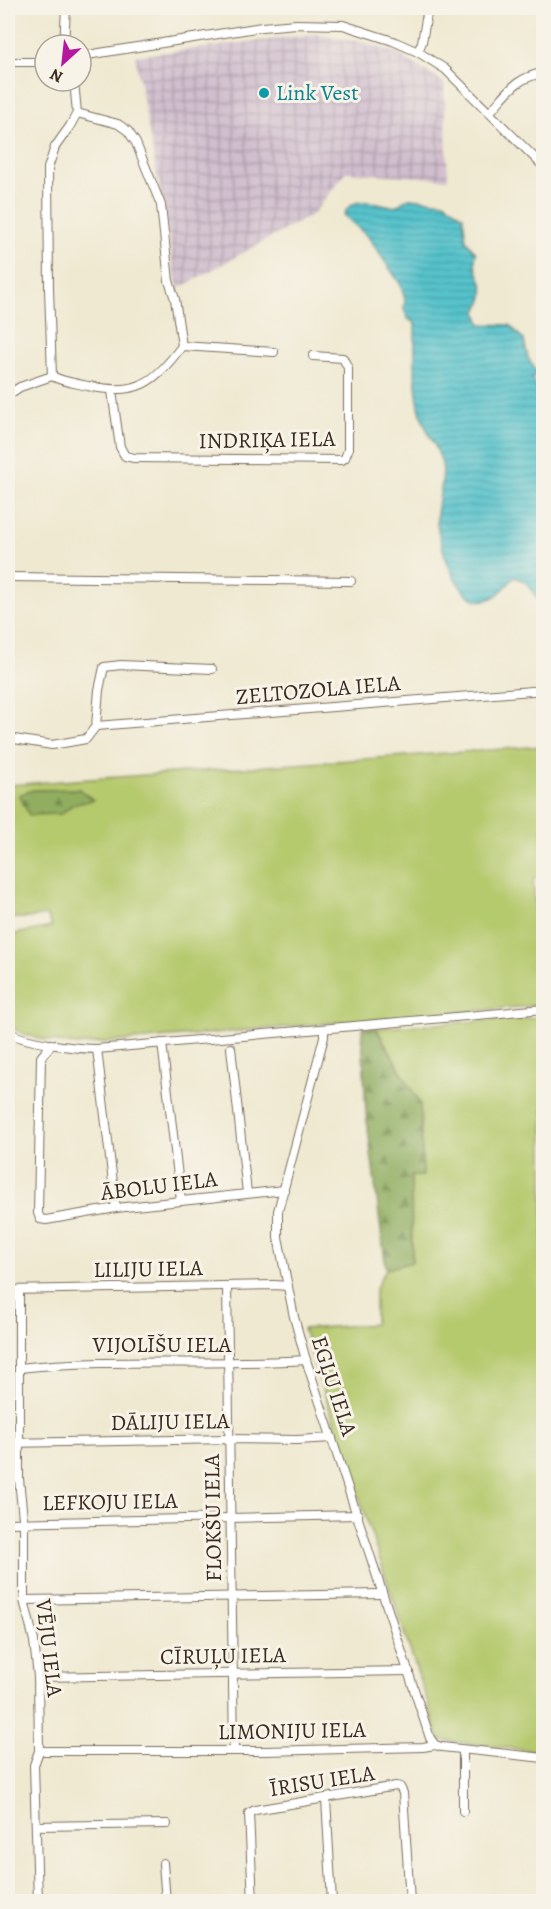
<svg xmlns="http://www.w3.org/2000/svg" width="551" height="1909" font-family="Alegreya,serif">
<defs>
<pattern id="industrial-grid" width="8" height="8" patternUnits="userSpaceOnUse" patternTransform="scale(1.5)"><rect width="8" height="8" fill="#d0bdce"/><path d="M0 4h8M4 0v8" fill="none" stroke="#aa9aa7"/></pattern>
<pattern id="forest-firs" width="22" height="20" patternUnits="userSpaceOnUse" patternTransform="scale(1.5)"><rect width="22" height="20" fill="#90ad60"/><path d="M5 1l3.5 6h-7zM16 11l3.5 6h-7z" fill="#778d4f"/></pattern>
<pattern id="water-rules" width="6" height="5" patternUnits="userSpaceOnUse" patternTransform="scale(1.5)"><rect width="6" height="5" fill="#56c3cc"/><path d="M0 2.5h6" fill="none" stroke="#489fa5"/></pattern>
</defs>
<rect width="100%" height="100%" fill="#f7f3e8"/>
<filter id="ink" filterUnits="userSpaceOnUse"><feTurbulence type="fractalNoise" baseFrequency=".0167" numOctaves="2"/><feDisplacementMap in="SourceGraphic" scale="12" xChannelSelector="R" yChannelSelector="G"/><feConvolveMatrix kernelMatrix="1 2 1 2 8 2 1 2 1" color-interpolation-filters="sRGB"/></filter>
<filter id="wash" filterUnits="userSpaceOnUse"><feTurbulence type="fractalNoise" baseFrequency=".008" numOctaves="4" result="noise"/><feDisplacementMap in="SourceGraphic" scale="24" xChannelSelector="R" yChannelSelector="G"/><feGaussianBlur stdDeviation="1.35" result="paint"/><feColorMatrix in="noise" values="0 0 0 0 0 0 0 0 0 0 0 0 0 0 0 0 0 1.4 0 .05"/><feComposite in="paint" operator="in"/></filter>
<g filter="url(#wash)">
<rect width="100%" height="100%" fill="#efe9d1"/>
<path fill="url(#industrial-grid)" d="M 316,34 L 365,43 L 395,52 L 444,83 L 448,179 L 346,172 L 313,214 L 178,289 L 135,56 Z"/>
<g fill="#b5c96d" stroke="#787a46" stroke-width="1.5" fill-rule="evenodd">
<path d="M 543,746 L 543,877 L 533,879 L 537,936 L 534,936 L 541,967 L 536,974 L 538,985 L 543,984 L 543,1005 L 76,1045 C 56,1041 17,1039 8,1022 L 9,935 L 52,927 L 47,915 L 28,918 L 9,918 L 8,785 ZM 19,796 L 72,805 L 61,814 Z"/>
<path d="M 543,1017 L 543,1752 L 440,1740 L 303,1329 L 375,1324 L 375,1290 L 386,1269 L 412,1262 L 411,1176 L 422,1176 L 420,1104 L 376,1028 Z"/>
</g>
<g fill="url(#forest-firs)" stroke="#666c3f" stroke-width="1.5">
<path d="M 79,789 L 93,800 L 72,805 L 61,814 L 29,815 L 19,795 L 33,790 Z"/>
<path d="M 362,1028 L 376,1028 L 420,1104 L 423,1176 L 411,1176 L 412,1262 L 386,1269 L 366,1114 Z"/>
</g>
<path fill="url(#water-rules)" stroke="#487675" stroke-width="1.5" d="M 409,198 L 444,202 L 463,216 L 466,240 L 476,253 C 472,270 480,272 483,287 C 485,297 480,304 477,312 L 481,324 L 510,325 L 524,340 L 528,358 L 538,374 L 532,377 L 537,390 L 543,387 L 543,607 L 526,582 L 515,577 C 508,583 502,592 495,596 C 460,619 440,546 437,523 C 435,506 446,480 442,464 C 439,450 427,433 422,418 C 413,388 415,355 415,323 L 408,319 L 404,310 L 405,300 L 401,285 L 369,238 L 344,215 C 345,213 346,209 349,207 C 360,197 383,204 395,207 Z"/>
</g>
<g filter="url(#ink)">
<g fill="none" stroke-linecap="round" stroke-linejoin="round">
<g stroke="#7a6d5d" stroke-width="10">
<g id="street">
<path d="M 64,45 L 66,8"/>
<path d="M 418,52 L 422,42 L 428,8"/>
<path d="M 81,56 L 262,27 L 296,24 L 343,25 L 393,41 L 418,52 L 445,69 L 544,167"/>
<path d="M 8,62 L 45,62"/>
<path d="M 490,112 C 508,92 516,77 544,73"/>
<path d="M 77,113 L 118,124 L 128,131 L 136,143 L 161,205 L 169,281 L 175,299 L 182,346"/>
<path d="M 182,346 L 274,352"/>
<path d="M 52,376 L 49,289 L 48,168 L 55,147 L 70,126 L 77,113 L 74,81"/>
<path d="M 52,376 C 63,382 75,383 88,386 C 137,396 153,384 182,346"/>
<path d="M 112,391 L 120,447 L 125,456 L 134,458 L 342,460 L 345,458 L 348,450 L 348,368 L 343,358 L 313,356"/>
<path d="M 8,395 L 20,387 L 52,376"/>
<path d="M 8,577 L 351,581"/>
<path d="M 96,726 L 544,690"/>
<path d="M 96,726 L 99,690 L 104,667 L 121,665 L 212,669"/>
<path d="M 8,738 L 52,745 L 86,739 L 96,726"/>
<path d="M 324,1029 L 324,1037 L 278,1211 L 278,1237 L 294,1317 L 306,1360 L 430,1738 L 435,1745"/>
<path d="M 8,1031 C 18,1042 80,1049 97,1049 L 544,1009"/>
<path d="M 162,1043 L 181,1201"/>
<path d="M 52,1044 L 41,1057 L 38,1213 L 40,1219 L 46,1220 L 116,1208 L 284,1190"/>
<path d="M 231,1048 L 247,1193"/>
<path d="M 97,1049 L 116,1208"/>
<path d="M 227,1286 L 234,1750"/>
<path d="M 8,1290 L 274,1285 L 288,1286"/>
<path d="M 19,1290 L 19,1479 L 24,1528 L 24,1600 L 34,1641 L 38,1677 L 39,1751 L 34,1765 L 38,1902"/>
<path d="M 19,1368 C 114,1358 210,1366 306,1360"/>
<path d="M 8,1443 L 230,1439 L 297,1440 L 332,1438"/>
<path d="M 8,1523 L 358,1515"/>
<path d="M 24,1600 L 382,1594"/>
<path d="M 38,1677 L 409,1671"/>
<path d="M 39,1751 L 265,1751 L 423,1747 L 435,1745 L 442,1747 L 544,1758"/>
<path d="M 326,1799 L 332,1902"/>
<path d="M 463,1811 L 463,1750"/>
<path d="M 36,1826 L 167,1824"/>
<path d="M 163,1863 L 166,1902"/>
<path d="M 511,1900 L 511,1902"/>
<path d="M 253,1902 L 249,1813 L 255,1810 L 396,1786 L 400,1787 L 403,1793 L 410,1902"/>
</g>
</g>
<use href="#street" stroke="#fff" stroke-width="8"/>
</g>
</g>
<circle fill="#0f9aa8" stroke="#f7f3e8" stroke-width="2" cx="264" cy="93" r="6"/>
<g text-anchor="middle" dominant-baseline="central" stroke-width="6" stroke-linejoin="round" paint-order="stroke">
<g font-size="22" fill="#0d838f" stroke="#f7f3e8" text-anchor="start">
<text x="276" y="93">Link Vest</text>
</g>
<g font-size="22" fill="#3b2a1e" stroke="#f7f3e8">
<text transform="translate(267 440) rotate(-1)">INDRIĶA IELA</text>
<text transform="translate(318 690) rotate(-5)">ZELTOZOLA IELA</text>
<text transform="translate(159 1186) rotate(-7)">ĀBOLU IELA</text>
<text transform="translate(148 1269) rotate(-1)">LILIJU IELA</text>
<text x="162" y="1345">VIJOLĪŠU IELA</text>
<text transform="translate(334 1386) rotate(72)">EGĻU IELA</text>
<text transform="translate(170 1422) rotate(-1)">DĀLIJU IELA</text>
<text transform="translate(110 1502) rotate(-1)">LEFKOJU IELA</text>
<text transform="translate(213 1518) rotate(-91)">FLOKŠU IELA</text>
<text transform="translate(49 1648) rotate(83)">VĒJU IELA</text>
<text transform="translate(223 1656) rotate(-1)">CĪRUĻU IELA</text>
<text transform="translate(292 1731) rotate(-1)">LIMONIJU IELA</text>
<text transform="translate(322 1781) rotate(-9)">ĪRISU IELA</text>
</g>
</g>
<rect width="551" height="1909" fill="none" stroke="#f7f3e8" stroke-width="30"/>
<g transform="translate(63 63) rotate(207)"><circle r="28" fill="#f7f3e8" stroke="#aca397" stroke-width="1.5"/>
<path d="M0-4.5L10 22L0 15L-10 22Z" fill="#b5179e"/>
<text y="-9" font-size="16" font-weight="bold" text-anchor="middle" fill="#3b2a1e">N</text>
</g>
</svg>
